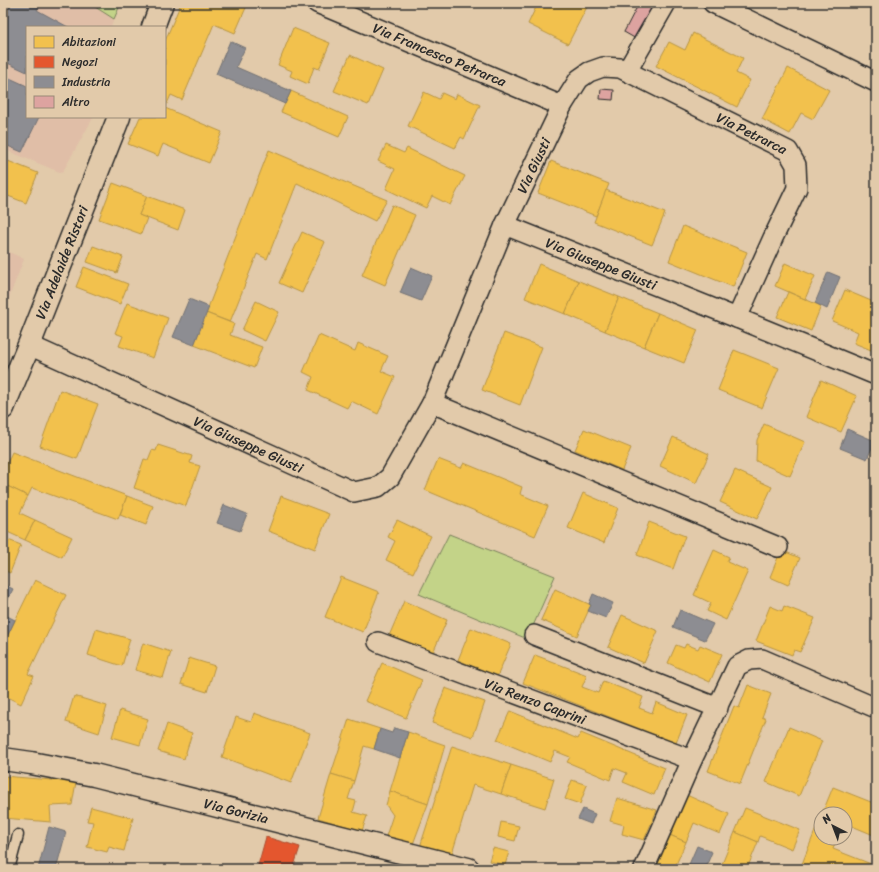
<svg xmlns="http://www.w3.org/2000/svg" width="879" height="872" viewBox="0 0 879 872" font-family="Sriracha,sans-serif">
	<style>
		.built { fill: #e0bea7 }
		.green { fill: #c3d388; stroke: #777f5a }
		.homes { fill: #f2c14e; stroke: #b69444 }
		.shops { fill: #e4572e; stroke: #ac4a2d }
		.industry { fill: #8d8d92; stroke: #707073 }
		.building { fill: #dda3a0; stroke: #2b2b2b }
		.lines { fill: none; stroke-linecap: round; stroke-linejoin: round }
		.service-casing { stroke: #2b2b2b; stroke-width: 13 }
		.minor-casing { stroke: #2b2b2b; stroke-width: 22 }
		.tertiary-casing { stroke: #2b2b2b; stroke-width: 25 }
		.secondary-casing { stroke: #2b2b2b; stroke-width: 25 }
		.service { stroke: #e2caaa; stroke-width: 10 }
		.minor { stroke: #e2caaa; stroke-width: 19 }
		.tertiary { stroke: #e2caaa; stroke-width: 22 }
		.secondary { stroke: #e2caaa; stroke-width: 22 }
		.labels { text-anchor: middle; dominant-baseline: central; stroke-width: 4; stroke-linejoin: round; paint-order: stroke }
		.street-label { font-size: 14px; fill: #2b2b2b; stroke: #e2caaa }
	</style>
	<rect width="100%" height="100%" fill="#e2caaa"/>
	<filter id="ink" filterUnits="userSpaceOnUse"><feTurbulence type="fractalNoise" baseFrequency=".025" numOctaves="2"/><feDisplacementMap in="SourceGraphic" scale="8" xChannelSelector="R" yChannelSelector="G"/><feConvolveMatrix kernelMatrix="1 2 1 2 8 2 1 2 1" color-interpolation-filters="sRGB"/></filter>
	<g filter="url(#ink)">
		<g class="built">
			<polygon points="3,3 89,3 114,19 111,27 27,27 27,117 92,117 93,118 62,173 3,149"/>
			<polygon points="3,249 24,259 3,313"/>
		</g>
		<g class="green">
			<polygon points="89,3 121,3 114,19"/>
			<polygon points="449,534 555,576 533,626 525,638 419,594"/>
		</g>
		<g class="homes">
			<polygon points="181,3 248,3 235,33 214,24 182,100 171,95 165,108 165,41"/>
			<polygon points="545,3 589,3 568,44 528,24 537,5 542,8"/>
			<polygon points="293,28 330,43 319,69 314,67 308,84 290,76 292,71 278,65"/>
			<polygon points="693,33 743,58 736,73 750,80 737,107 656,66 669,42 685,50"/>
			<polygon points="350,55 383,70 368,105 334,91"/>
			<polygon points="788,68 829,90 813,119 801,113 790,134 762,119"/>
			<polygon points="291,91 348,117 339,137 281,112"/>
			<polygon points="424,92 439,99 442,93 455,99 457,94 480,105 464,139 461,137 455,148 408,126"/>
			<polygon points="165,108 222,132 209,163 163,144 158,156 128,144 140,117 165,117"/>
			<polygon points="386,145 404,153 407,148 465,176 450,205 432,196 426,208 386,189 395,169 378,161"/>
			<polygon points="269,150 387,200 375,221 297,183 267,259 257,254 230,322 206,313"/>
			<polygon points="8,161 38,173 26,203 3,194 3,174"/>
			<polygon points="551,161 609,184 596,216 538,193"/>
			<polygon points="113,183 147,196 139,215 147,218 141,234 99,219"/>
			<polygon points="606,190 665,213 652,245 594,222"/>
			<polygon points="147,196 185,210 178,230 139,215"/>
			<polygon points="392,205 415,215 385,285 362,275"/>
			<polygon points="683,226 747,252 733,287 669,261"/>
			<polygon points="302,232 325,242 302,293 279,283"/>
			<polygon points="93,246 123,257 117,273 87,262"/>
			<polygon points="785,263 815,276 805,299 775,286"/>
			<polygon points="539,264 579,281 565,314 525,298"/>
			<polygon points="84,267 128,284 120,304 76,287"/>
			<polygon points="579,281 619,297 605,331 565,314"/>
			<polygon points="845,290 876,303 876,352 854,343 858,332 832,321"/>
			<polygon points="788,292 821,306 811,331 777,317"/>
			<polygon points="619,297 658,313 644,347 605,331"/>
			<polygon points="256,301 279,312 265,341 242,330"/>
			<polygon points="127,303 168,318 153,358 119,346 123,336 115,333"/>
			<polygon points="206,313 234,324 230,335 262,347 254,368 194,345"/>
			<polygon points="658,313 698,330 684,363 644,347"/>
			<polygon points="504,333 542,347 520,405 482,390"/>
			<polygon points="319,335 355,351 358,343 388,356 381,371 395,377 378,414 351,401 347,408 308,390 313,377 303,372"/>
			<polygon points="734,350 779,368 762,408 718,390"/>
			<polygon points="821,380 857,396 841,432 806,417"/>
			<polygon points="60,390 98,404 77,459 40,446"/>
			<polygon points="764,424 805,442 790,476 756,461 757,440"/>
			<polygon points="584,429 631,448 622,470 575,450"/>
			<polygon points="673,437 709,454 696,483 660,466"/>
			<polygon points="158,445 192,456 190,463 200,466 186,506 134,488 144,459 148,460 152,450 156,451"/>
			<polygon points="12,452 127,496 118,519 32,488 28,496 3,484 3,472"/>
			<polygon points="438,459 461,468 464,463 522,487 520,494 548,506 535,536 425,490"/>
			<polygon points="735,470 772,487 757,519 720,502"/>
			<polygon points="3,484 28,496 20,513 35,520 25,540 3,530"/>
			<polygon points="583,493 618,508 604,543 568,528"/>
			<polygon points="127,496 153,506 146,525 120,515"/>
			<polygon points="281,496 329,514 315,549 268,531"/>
			<polygon points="35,520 72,537 62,557 25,540"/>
			<polygon points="397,520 431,536 413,573 386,560 395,541 388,537"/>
			<polygon points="649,522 685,536 673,569 637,555"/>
			<polygon points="3,538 21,545 10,573 3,570"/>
			<polygon points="714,550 729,557 727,562 748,571 726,620 707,611 711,603 694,595"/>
			<polygon points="781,550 800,558 788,585 770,577"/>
			<polygon points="341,577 379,592 363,632 325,617"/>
			<polygon points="35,580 66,595 28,674 34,676 21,704 3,695 3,645"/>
			<polygon points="555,589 591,605 577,636 541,620"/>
			<polygon points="404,601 447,620 432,655 389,636"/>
			<polygon points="770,606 782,611 784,606 815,618 800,652 794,650 792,655 756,641"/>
			<polygon points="622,615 658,631 644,663 608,647"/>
			<polygon points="471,628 511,644 497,677 458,660"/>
			<polygon points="96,629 130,639 122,666 88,655"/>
			<polygon points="143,643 171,652 163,678 135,670"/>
			<polygon points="686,644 698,649 700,645 722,654 710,682 668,663 676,645 684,648"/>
			<polygon points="535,655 587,675 582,687 598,693 603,681 643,697 639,708 652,713 656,702 687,715 676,743 523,683"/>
			<polygon points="189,658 215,666 207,692 181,684"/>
			<polygon points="382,663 422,680 406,718 365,701"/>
			<polygon points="748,685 771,694 762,717 766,719 740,784 708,771 734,706 739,708"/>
			<polygon points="445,688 485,702 473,737 432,723"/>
			<polygon points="74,696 107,706 99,733 66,722"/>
			<polygon points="120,710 148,719 140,745 112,737"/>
			<polygon points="510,711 578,739 581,733 665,768 654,795 623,782 627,773 614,768 610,780 567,762 570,757 555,751 550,762 497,740"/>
			<polygon points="254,713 310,733 291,783 222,757 236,717 251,722"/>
			<polygon points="349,719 380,729 374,749 364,746 354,781 331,774"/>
			<polygon points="167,724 192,733 184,759 158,751"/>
			<polygon points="789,727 822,741 799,796 766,782"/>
			<polygon points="408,732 445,745 428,804 390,791"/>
			<polygon points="452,746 511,765 501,794 473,785 451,857 420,847"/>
			<polygon points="511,765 554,779 545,808 501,794"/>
			<polygon points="331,774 354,781 348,799 356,801 353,812 367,816 362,831 318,818"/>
			<polygon points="3,776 76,782 72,805 50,806 51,822 3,818"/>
			<polygon points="572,780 587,785 580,804 565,799"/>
			<polygon points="833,787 876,804 876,836 845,823 845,814 822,814"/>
			<polygon points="390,791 428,804 413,844 386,836 393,815 386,805"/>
			<polygon points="682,793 729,814 720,834 694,823 686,842 665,833"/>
			<polygon points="617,798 657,810 644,840 622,834 624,825 610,821"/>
			<polygon points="91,807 133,818 124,851 109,847 107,852 87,847 93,822 87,821"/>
			<polygon points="745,808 800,830 792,849 760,836 758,842 735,832"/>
			<polygon points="821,816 821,838 837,838 833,849 876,866 876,869 800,869"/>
			<polygon points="501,822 519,826 515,841 498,837"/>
			<polygon points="735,832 758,842 747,869 720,869"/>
			<polygon points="665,833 686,842 674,869 649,869"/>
			<polygon points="493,848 509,852 505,865 489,861"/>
		</g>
		<polygon class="shops" points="266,837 300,847 293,869 257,869"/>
		<g class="industry">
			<polygon points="3,3 41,3 37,10 68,27 27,27 27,72 3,61"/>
			<polygon points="230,41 245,48 236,67 291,91 285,104 216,74"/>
			<polygon points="3,75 27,86 27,117 39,117 22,152 3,144"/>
			<polygon points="411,267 432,276 421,301 400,293"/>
			<polygon points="828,272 840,277 827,309 815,303"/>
			<polygon points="189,299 209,307 194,345 173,337"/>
			<polygon points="847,429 875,441 867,459 840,448"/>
			<polygon points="224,505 247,514 240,531 217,523"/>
			<polygon points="3,584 13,589 3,609"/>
			<polygon points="593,594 613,603 606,618 588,611 591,605 589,604"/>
			<polygon points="680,610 713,624 705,640 673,627"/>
			<polygon points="3,614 15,620 5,641 3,640"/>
			<polygon points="394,728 408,732 400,758 374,749 380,729 392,733"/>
			<polygon points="583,809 595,814 591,824 578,819"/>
			<polygon points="49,827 66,832 56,869 38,869"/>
			<polygon points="697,846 712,852 705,869 687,869"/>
		</g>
		<g class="building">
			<polygon points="639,3 658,3 638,40 624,32"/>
			<polygon points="601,89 614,90 613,100 600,99"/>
		</g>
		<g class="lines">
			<g class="service-casing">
				<polyline id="service" points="9,869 18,835"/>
			</g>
			<g class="minor-casing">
				<g id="minor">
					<path id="s1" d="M317 3 562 106"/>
					<polyline points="713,3 876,82"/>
					<polyline points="627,71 666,3"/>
					<path id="s2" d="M505 225 562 106 579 79 589 72 603 67 620 68 788 151 796 165 797 188 773 238 737 318"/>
					<path id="s3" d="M29 345 354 492 378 487 390 477 432 403 505 225 737 318 876 375"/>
					<polyline points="432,403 778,547"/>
					<polyline points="534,635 718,708"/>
					<path id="s4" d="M378 642 692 760"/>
					<polyline points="644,869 692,760 737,666 749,660 762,659 876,708"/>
				</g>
			</g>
			<g class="tertiary-casing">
				<g id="tertiary">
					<path id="s5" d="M3 759 31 763 94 775 468 869"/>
				</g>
			</g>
			<g class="secondary-casing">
				<g id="secondary">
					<polyline points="153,27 162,3"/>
					<path id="s6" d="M3 408 29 345 119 117"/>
				</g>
			</g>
			<use href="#service" class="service"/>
			<use href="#minor" class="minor"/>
			<use href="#tertiary" class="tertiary"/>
			<use href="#secondary" class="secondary"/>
		</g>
	</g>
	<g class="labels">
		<g class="street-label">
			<text stroke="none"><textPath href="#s1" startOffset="133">Via Francesco Petrarca</textPath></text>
			<text stroke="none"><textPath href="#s2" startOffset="355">Via Petrarca</textPath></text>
			<text stroke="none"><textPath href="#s2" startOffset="66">Via Giusti</textPath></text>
			<text stroke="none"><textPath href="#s6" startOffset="157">Via Adelaide Ristori</textPath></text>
			<text stroke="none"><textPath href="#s3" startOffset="778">Via Giuseppe Giusti</textPath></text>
			<text stroke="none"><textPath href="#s3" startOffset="241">Via Giuseppe Giusti</textPath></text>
			<text stroke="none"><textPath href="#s4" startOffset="168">Via Renzo Caprini</textPath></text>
			<text stroke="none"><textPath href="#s5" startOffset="239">Via Gorizia</textPath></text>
		</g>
	</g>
	<rect width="879" height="872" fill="none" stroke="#e2caaa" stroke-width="16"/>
	<rect x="8" y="8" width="863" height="856" fill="none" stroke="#2b2b2b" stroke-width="1.5" filter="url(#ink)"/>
	<rect x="26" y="26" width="140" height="92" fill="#e2caaa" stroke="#998a77"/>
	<rect x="34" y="36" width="20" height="12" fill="#f2c14e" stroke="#998a77"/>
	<text x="62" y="46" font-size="12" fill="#2b2b2b">Abitazioni</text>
	<rect x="34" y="56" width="20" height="12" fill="#e4572e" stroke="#998a77"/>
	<text x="62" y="66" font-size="12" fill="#2b2b2b">Negozi</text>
	<rect x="34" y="76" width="20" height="12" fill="#8d8d92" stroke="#998a77"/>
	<text x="62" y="86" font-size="12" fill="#2b2b2b">Industria</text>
	<rect x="34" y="96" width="20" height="12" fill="#dda3a0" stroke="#998a77"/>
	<text x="62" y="106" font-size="12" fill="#2b2b2b">Altro</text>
	<g transform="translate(833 826) rotate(318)"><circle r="19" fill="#e2caaa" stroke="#998a77"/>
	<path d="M0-3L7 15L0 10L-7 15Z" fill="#2b2b2b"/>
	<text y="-6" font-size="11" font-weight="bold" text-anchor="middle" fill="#2b2b2b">N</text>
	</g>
</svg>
